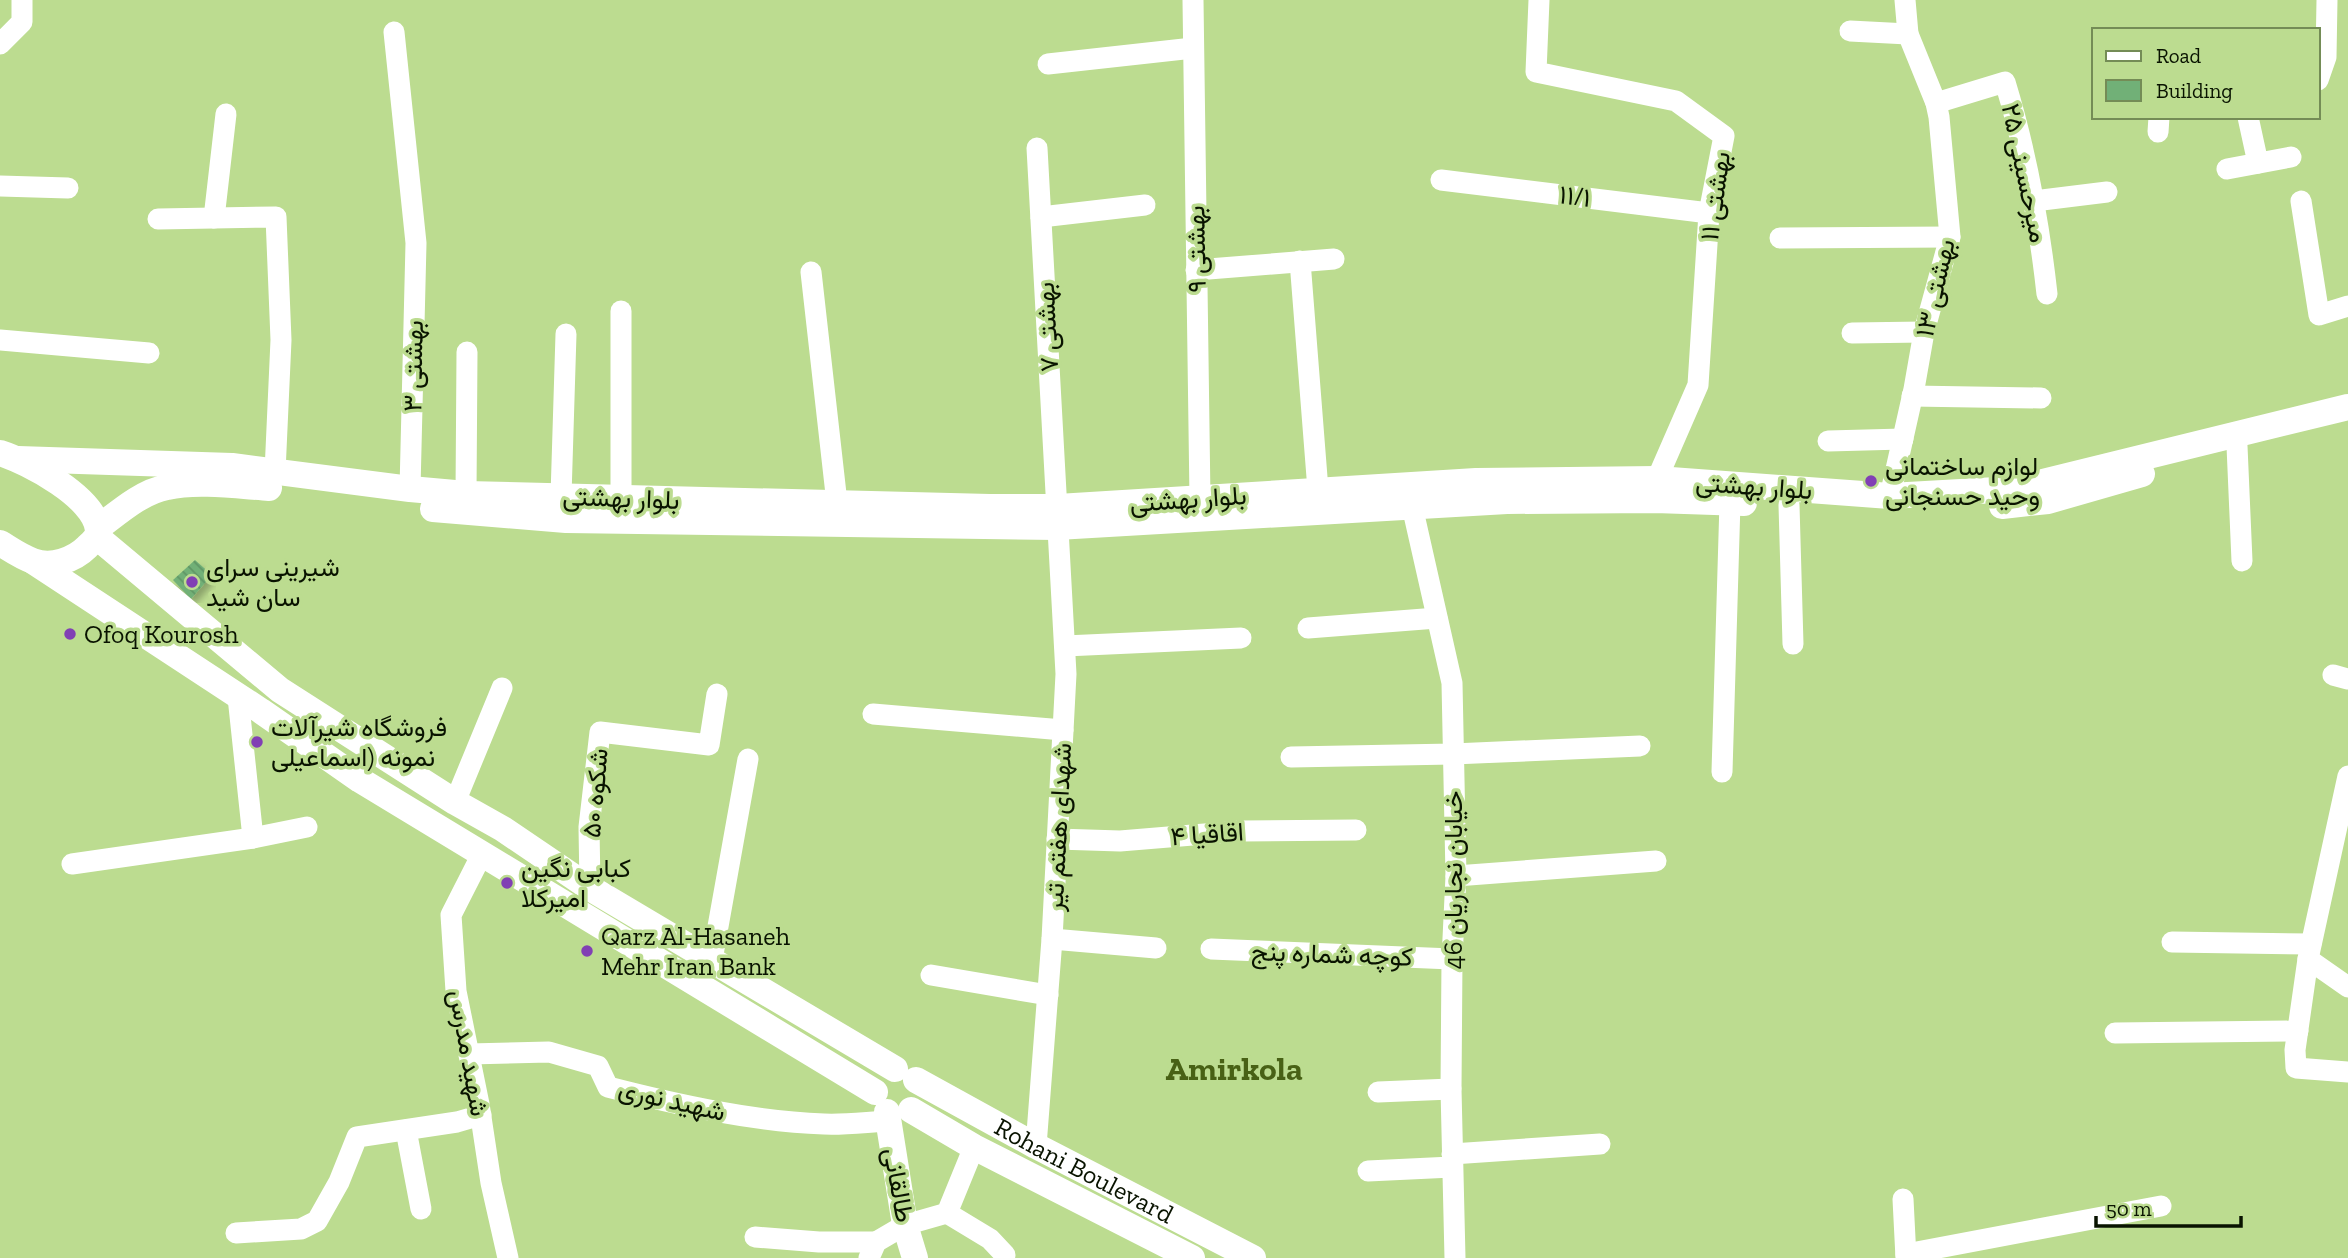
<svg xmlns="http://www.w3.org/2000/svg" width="2348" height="1258" viewBox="0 0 2348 1258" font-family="'Zilla Slab',Vazirmatn,serif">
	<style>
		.building { fill: url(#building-back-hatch); filter: url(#shadow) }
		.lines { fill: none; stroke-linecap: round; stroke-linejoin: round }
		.minor { stroke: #fff; stroke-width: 21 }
		.major { stroke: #fff; stroke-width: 26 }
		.poi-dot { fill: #8140b4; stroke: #bcdc90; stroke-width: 2.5 }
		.labels { text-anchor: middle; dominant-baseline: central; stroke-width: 7; stroke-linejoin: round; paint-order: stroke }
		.street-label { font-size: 26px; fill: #091300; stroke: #bcdc90 }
		.poi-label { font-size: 26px; fill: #091300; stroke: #bcdc90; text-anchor: start }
		.district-label { font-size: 33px; font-weight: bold; fill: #486115; stroke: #bcdc90 }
	</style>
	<defs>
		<pattern id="building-back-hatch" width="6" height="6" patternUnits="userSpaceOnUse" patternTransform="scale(1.75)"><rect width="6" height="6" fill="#71b077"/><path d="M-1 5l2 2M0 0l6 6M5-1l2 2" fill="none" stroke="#609665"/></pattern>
		<filter id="shadow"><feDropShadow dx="3.5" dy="6" stdDeviation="3.5" flood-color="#0004"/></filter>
	</defs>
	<rect width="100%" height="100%" fill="#bcdc90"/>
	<polygon class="building" points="195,560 212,575 191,599 173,580"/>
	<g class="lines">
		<g class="minor">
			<polyline points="1193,0 1200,499"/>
			<polyline points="1539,0 1536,72 1676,101 1724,136 1709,213 1698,385 1657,479"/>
			<polyline points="1850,31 1908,34"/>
			<polyline points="394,32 416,243 410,489"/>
			<polyline points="0,44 22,22 22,0"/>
			<polyline points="1048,64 1193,48"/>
			<polyline points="2318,80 2326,57 2327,0"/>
			<path d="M1936 103 2005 82C2026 151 2039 222 2047 294"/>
			<polyline points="2248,117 2258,163"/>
			<polyline points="2158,132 2159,117"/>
			<polyline points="2227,169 2291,157"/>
			<polyline points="1441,180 1709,213"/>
			<polyline points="0,186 68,188"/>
			<polyline points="2034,201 2107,192"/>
			<polyline points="2301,201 2319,315 2348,306"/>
			<polyline points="1041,217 1145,205"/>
			<polyline points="214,218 226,114"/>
			<polyline points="158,219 276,217 281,340 275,472"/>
			<polyline points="1780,238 1950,237"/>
			<polyline points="1300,261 1318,490"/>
			<polyline points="1196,270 1334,259"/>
			<polyline points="811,272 837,503"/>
			<polyline points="1852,333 1924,332"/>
			<polyline points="0,340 149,353"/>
			<polyline points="1912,396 2041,398"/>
			<polyline points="1828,441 1903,439"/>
			<polyline points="2237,446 2242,561"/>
			<polyline points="466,494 467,352"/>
			<polyline points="561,496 566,334"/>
			<polyline points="1890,496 1914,389 1924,332 1950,237 1939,117 1936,103 1908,34 1905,0"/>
			<polyline points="621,498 621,311"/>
			<polyline points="1789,505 1793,644"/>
			<polyline points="1412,506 1452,683 1456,876 1452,959 1451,1089 1455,1258"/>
			<polyline points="1308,628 1437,618"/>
			<polyline points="1065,646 1241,638"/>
			<polyline points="2333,675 2348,679"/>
			<polyline points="238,697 253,838"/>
			<polyline points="873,714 1063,730"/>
			<polyline points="1291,757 1453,754 1640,746"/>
			<polyline points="1722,772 1730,502"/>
			<polyline points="2348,776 2308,959 2295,1050 2296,1068 2348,1072"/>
			<polyline points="455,802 502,688"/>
			<polyline points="1057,839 1120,841 1241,831 1356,830"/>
			<polyline points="482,854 451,915 456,991 479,1104 491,1183 508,1258"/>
			<polyline points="72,864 253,838 307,827"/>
			<polyline points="1456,876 1656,861"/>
			<polyline points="590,888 589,827 600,732 709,745 717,694"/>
			<polyline points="1052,939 1156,948"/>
			<polyline points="2172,942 2311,944"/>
			<polyline points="1211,949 1452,959"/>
			<polyline points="2308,959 2348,987"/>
			<polyline points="712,960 748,759"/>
			<polyline points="931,975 1048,995"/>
			<polyline points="2115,1033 2298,1031"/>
			<path d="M469 1054 549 1052 598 1066 608 1087C678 1105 751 1121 824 1124 845 1125 867 1122 888 1121"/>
			<polyline points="1378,1092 1451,1089"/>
			<polyline points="406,1130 421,1209"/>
			<polyline points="1036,1146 1052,939 1066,674 1037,148"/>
			<polyline points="1452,1154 1600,1144"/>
			<polyline points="1368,1171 1452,1167"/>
			<polyline points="1903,1199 1906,1258"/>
			<polyline points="947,1213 990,1239 1005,1255"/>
			<polyline points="236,1233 301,1229 317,1221 339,1182 357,1137 457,1122 481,1115"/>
			<polyline points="755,1237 819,1242 876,1242"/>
			<polyline points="1906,1254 2161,1206"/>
			<polyline points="869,1258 876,1242 905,1225 947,1213 974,1147"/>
		</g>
		<g class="major">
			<path d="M0 453C28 462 95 497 98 530 98 538 92 542 87 547 74 560 51 568 33 561 21 557 10 549 0 543"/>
			<polyline points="18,459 232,466 410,489 466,494 990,507 1058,507 1476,481 1657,479 1890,496 2014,489 2348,407"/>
			<polyline points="2002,506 2048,501 2142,474"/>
			<polyline points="433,509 566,520 1057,527 1507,501 1655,500 1744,503"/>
			<path d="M98 528C118 513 141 492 167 487 197 480 239 486 269 488"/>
			<polyline points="97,537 280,690 455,802 503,829 590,888 895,1069"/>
			<polyline points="34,562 261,711 360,780 875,1092"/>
			<path id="s1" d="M916 1080 1036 1146 1253 1258"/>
			<polyline points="911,1110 974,1147 1192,1258"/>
			<polyline points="887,1112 905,1225 915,1258"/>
		</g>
	</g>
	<g class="poi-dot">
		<circle cx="1871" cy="481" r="7"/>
		<circle cx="192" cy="582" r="7"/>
		<circle cx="70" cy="634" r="7"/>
		<circle cx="257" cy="742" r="7"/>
		<circle cx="507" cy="883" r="7"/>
		<circle cx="587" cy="951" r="7"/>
	</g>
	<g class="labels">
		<g class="street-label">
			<text transform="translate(2025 173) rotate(78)">میرحسینی ۲۵</text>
			<text transform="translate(1575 196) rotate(7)">۱۱/۱</text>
			<text transform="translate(1715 196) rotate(-82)">بهشتی ۱۱</text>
			<text transform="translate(1196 249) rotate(-91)">بهشتی ۹</text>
			<text transform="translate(1935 288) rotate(-77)">بهشتی ۱۳</text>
			<text transform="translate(1047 327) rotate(-93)">بهشتی ۷</text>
			<text transform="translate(413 366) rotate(-89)">بهشتی ۳</text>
			<text transform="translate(1754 486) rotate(4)">بلوار بهشتی</text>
			<text transform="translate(621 498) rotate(2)">بلوار بهشتی</text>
			<text transform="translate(1188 499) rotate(-4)">بلوار بهشتی</text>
			<text transform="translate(595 793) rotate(-85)">شکوه ۵۰</text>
			<text transform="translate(1058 827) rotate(-87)">شهدای هفتم تیر</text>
			<text transform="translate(1207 834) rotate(-4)">اقاقیا ۴</text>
			<text transform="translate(1453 880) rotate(-90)">خیابان نجاریان 46</text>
			<text transform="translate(1332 954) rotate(2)">کوچه شماره پنج</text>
			<text transform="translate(469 1053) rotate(80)">شهید مدرس</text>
			<text transform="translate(672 1100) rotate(13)">شهید نوری</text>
			<text stroke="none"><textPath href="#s1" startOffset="191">Rohani Boulevard</textPath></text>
			<text transform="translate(899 1185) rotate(80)">طالقانی</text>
		</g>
		<g class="poi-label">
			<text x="1885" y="466">لوازم ساختمانی<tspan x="1885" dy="30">وحید حسنجانی</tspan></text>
			<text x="206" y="567">شیرینی سرای<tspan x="206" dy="30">سان شید</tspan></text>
			<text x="84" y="634">Ofoq Kourosh</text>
			<text x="271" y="727">فروشگاه شیرآلات<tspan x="271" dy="30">نمونه (اسماعیلی</tspan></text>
			<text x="521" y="868">کبابی نگین<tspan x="521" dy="30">امیرکلا</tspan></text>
			<text x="601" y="936">Qarz Al-Hasaneh<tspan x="601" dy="30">Mehr Iran Bank</tspan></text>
		</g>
		<g class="district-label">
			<text x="1234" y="1068">Amirkola</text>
		</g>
	</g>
	<rect x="2092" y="28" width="228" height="91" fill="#bcdc90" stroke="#748c56" stroke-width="2"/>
	<rect x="2106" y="51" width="35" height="10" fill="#ffffff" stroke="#748c56" stroke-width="2"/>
	<text x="2156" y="63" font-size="21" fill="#091300">Road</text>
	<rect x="2106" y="80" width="35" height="21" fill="#71b077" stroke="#748c56" stroke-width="2"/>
	<text x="2156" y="98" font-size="21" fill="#091300">Building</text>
	<path d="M2096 1216v10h145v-10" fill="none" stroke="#091300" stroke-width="3.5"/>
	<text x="2106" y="1216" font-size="21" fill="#091300" stroke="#bcdc90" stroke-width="5" paint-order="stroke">50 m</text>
</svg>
